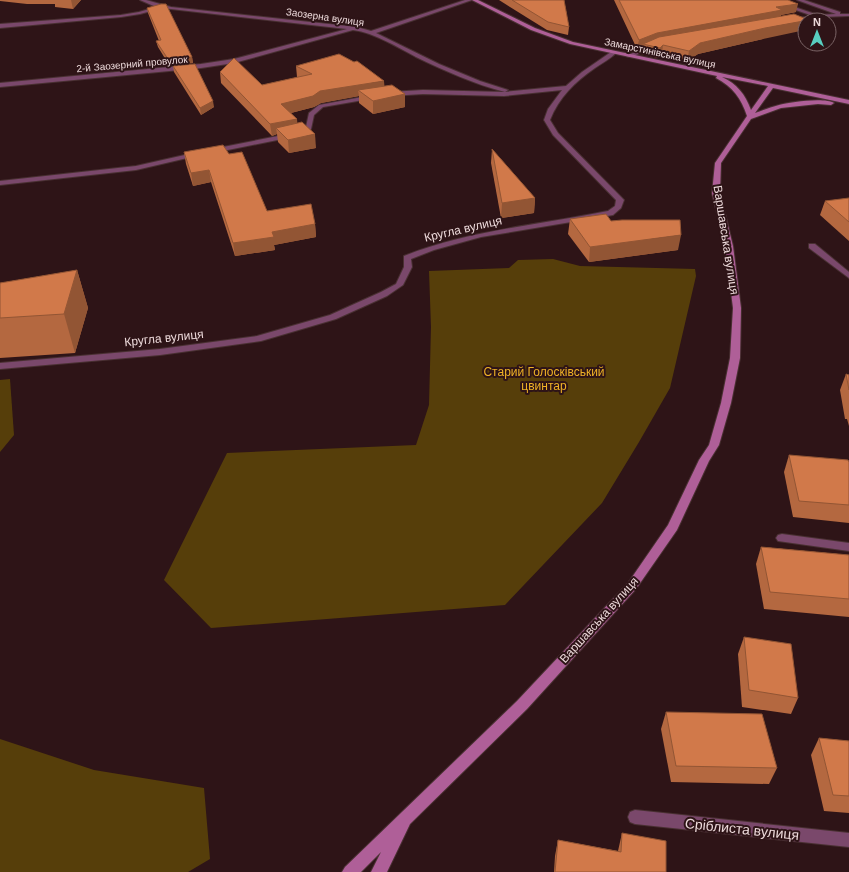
<svg xmlns="http://www.w3.org/2000/svg" width="849" height="872" viewBox="0 0 849 872" font-family="Helvetica,sans-serif">
	<style>
		.green { fill: #563e0a }
		.lines { fill: none; stroke-linecap: round; stroke-linejoin: round }
		.minor-casing { stroke: #493032; stroke-width: 2 }
		.secondary-casing { stroke: #493032; stroke-width: 2 }
		.minor { fill: #7a486b; fill-rule: evenodd }
		.secondary { fill: #af5f98; fill-rule: evenodd }
		.wall { fill: #b46840 }
		.shaded-wall { fill: #925534 }
		.building { fill: #d1794a; stroke: #925534 }
		.labels { text-anchor: middle; dominant-baseline: central; stroke-width: 4; stroke-linejoin: round; paint-order: stroke }
		.far-street-label { font-size: 10px; fill: #ecd9da; stroke: #2e1417 }
		.street-label { font-size: 12px; fill: #ecd9da; stroke: #2e1417 }
		.park-label { font-size: 12px; fill: #efb226; stroke: #2e1417 }
		.near-street-label { font-size: 14px; fill: #ecd9da; stroke: #2e1417 }
	</style>
	<rect width="100%" height="100%" fill="#2e1417"/>
	<g class="green">
		<polygon points="553,259 580,266 695,269 696,276 670,388 639,442 602,503 505,605 211,628 164,580 227,453 416,445 429,405 431,327 429,271 509,268 518,260"/>
		<polygon points="10,379 14,435 0,452 0,380"/>
		<polygon points="0,739 94,770 204,788 210,859 188,872 0,872"/>
	</g>
	<g class="lines">
		<g class="minor-casing">
			<g id="minor">
				<path d="M140 0H146L171 7 357 27 371 31 465 0H472L376 33 439 64 480 81 508 90 505 92C474 84 445 71 416 57 397 47 375 33 353 30L234 63 201 68 0 87V83L201 64 234 59 347 29 162 8 140 14 121 17 0 28V24L121 15 139 12 156 7Z"/>
				<polygon points="767,0 774,0 818,15 836,14 797,0 804,0 840,12 840,14 849,14 849,16 820,17 791,22 789,21 789,19 813,16"/>
				<polygon points="653,44 656,46 655,47 631,57 626,56"/>
				<path d="M611 52 616 53C610 59 602 63 595 68 575 82 559 97 550 120L558 133 624 200 621 208 613 215 481 237 434 250 411 259 412 267 403 285 387 296 336 319 261 341 160 355 0 369V363L160 349 257 336 330 315 381 292 396 284 404 267V256C470 230 539 225 608 211L615 206 616 200 553 135 544 120 548 109 562 90 504 96 423 94 390 96 387 94 390 92 423 90 504 92 566 86 582 72Z"/>
				<polygon points="373,95 376,97 375,98 323,107 314,115 311,129 302,135 213,153 210,151 213,149 298,132 306,127 309,113 319,105"/>
				<polygon points="198,152 201,154 200,155 136,170 0,185 0,181 136,166"/>
				<polygon points="809,244 815,244 849,272 849,278 809,248"/>
				<polygon points="782,534 849,543 849,551 778,541 776,538 778,535"/>
				<polygon points="635,810 849,833 849,847 635,824 630,822 628,817 630,812"/>
			</g>
		</g>
		<g class="secondary-casing">
			<path id="secondary" d="M472 0H478L535 28 573 42 849 100V104L773 88 755 113C763 110 771 107 779 105 789 102 825 97 834 103L831 105 818 104 781 108 751 119 721 163 720 193 733 246 741 308 740 358 731 403 719 445 709 461 677 530 636 589 527 709 410 824 387 872H371L381 852 361 872H342L345 867 517 701 628 583 668 525 699 460 709 445 721 403 730 358 733 308 725 246 712 193 715 163 747 116C741 98 733 87 716 78L717 76 570 44 531 30ZM722 77 768 86 751 110C745 94 737 84 722 77Z"/>
		</g>
		<use href="#minor" class="minor"/>
		<use href="#secondary" class="secondary"/>
	</g>
	<g class="wall">
		<polygon points="0,0 81,0 73,9 55,7 55,4 27,4 0,1"/>
		<polygon points="499,0 564,0 569,27 568,35 547,30"/>
		<polygon points="614,0 788,0 796,12 781,15 781,16 763,39 698,54 687,61 662,55 658,58 641,54 642,47 637,49"/>
		<polygon points="147,8 192,57 193,63 169,65 158,47 156,41 159,41 148,13"/>
		<polygon points="173,66 214,107 201,115 174,72"/>
		<polygon points="296,66 384,86 405,107 373,114 359,103 359,96 321,103 314,107 291,113 297,123 316,148 289,153 278,142 277,134 272,136 221,83 220,72 262,85 298,77 297,77"/>
		<polygon points="492,149 535,198 534,213 501,218 491,163"/>
		<polygon points="184,152 267,211 315,224 316,237 274,245 275,250 235,256 211,182 193,186 186,164"/>
		<polygon points="849,198 849,241 820,215 825,201"/>
		<polygon points="570,219 611,221 678,250 589,262 568,234"/>
		<polygon points="77,270 88,308 75,353 0,358 0,283"/>
		<polygon points="846,374 849,375 849,426 847,419 845,419 840,390"/>
		<polygon points="789,455 849,462 849,523 793,517 784,472"/>
		<polygon points="761,547 849,555 849,617 764,609 756,564"/>
		<polygon points="744,637 798,698 791,714 742,707 738,654"/>
		<polygon points="666,712 777,768 769,784 671,782 661,729"/>
		<polygon points="819,738 849,741 849,813 824,811 811,755"/>
		<polygon points="622,833 666,872 554,872 555,856 558,840 618,851"/>
	</g>
	<g class="shaded-wall">
		<polygon points="71,0 81,0 73,9"/>
		<polygon points="798,4 796,12 781,15 780,19 643,44 642,47 637,49 639,40 657,33 776,7"/>
		<polygon points="805,20 805,30 763,39 698,54 687,61 689,51 700,43 765,28"/>
		<polygon points="663,45 662,55 658,58 660,48"/>
		<polygon points="192,57 193,63 169,65 168,59"/>
		<polygon points="384,81 385,92 358,90 359,96 321,103 314,107 283,115 281,104 320,91"/>
		<polygon points="405,94 405,107 373,114 373,101"/>
		<polygon points="213,101 214,107 201,115 200,108"/>
		<polygon points="297,119 298,130 276,128 277,134 272,136 270,124"/>
		<polygon points="315,134 316,148 289,153 288,140"/>
		<polygon points="209,170 211,182 193,186 191,173"/>
		<polygon points="535,198 534,213 501,218 502,203"/>
		<polygon points="315,224 316,237 274,245 275,250 235,256 233,243 272,232"/>
		<polygon points="681,235 678,250 589,262 590,247"/>
		<polygon points="77,270 88,308 75,353 64,314"/>
	</g>
	<g class="building">
		<polygon points="512,0 564,0 569,27 548,22"/>
		<polygon points="619,0 788,0 798,4 776,7 782,10 657,33 639,40"/>
		<polygon points="161,4 166,4 192,57 168,59 156,41 161,40 147,8"/>
		<polygon points="794,14 809,20 765,28 700,43 689,51 663,45 660,48 643,44 659,37"/>
		<polygon points="339,54 354,62 357,61 384,81 320,91 313,96 281,104 297,119 270,124 220,72 234,58 262,85 312,74 296,66"/>
		<polygon points="195,64 213,101 200,108 173,66"/>
		<polygon points="392,85 405,94 373,101 358,90"/>
		<polygon points="302,122 315,134 288,140 276,128"/>
		<polygon points="223,145 229,154 242,152 267,211 311,204 315,224 272,232 274,237 233,243 209,170 191,173 184,152"/>
		<polygon points="492,149 535,198 502,203"/>
		<polygon points="849,198 849,222 825,201"/>
		<polygon points="606,214 611,221 622,220 680,220 681,235 590,247 570,219"/>
		<polygon points="77,270 64,314 0,318 0,283"/>
		<polygon points="846,374 849,375 849,390"/>
		<polygon points="789,455 848,460 849,462 849,505 799,501"/>
		<polygon points="761,547 849,555 849,599 770,592"/>
		<polygon points="744,637 791,644 798,698 749,690"/>
		<polygon points="666,712 762,714 777,768 676,766"/>
		<polygon points="819,738 849,741 849,796 833,795"/>
		<polygon points="622,833 666,841 666,872 555,872 558,840 621,852"/>
	</g>
	<g class="labels">
		<g class="far-street-label">
			<text transform="translate(325 17) rotate(8)">Заозерна вулиця</text>
			<text transform="translate(660 53) rotate(12)">Замарстинівська вулиця</text>
			<text transform="translate(132 64) rotate(-5)">2-й Заозерний провулок</text>
		</g>
		<g class="street-label">
			<text transform="translate(463 229) rotate(-13)">Кругла вулиця</text>
			<text transform="translate(726 240) rotate(81)">Варшавська вулиця</text>
			<text transform="translate(164 338) rotate(-6)">Кругла вулиця</text>
			<text transform="translate(599 620) rotate(-48)">Варшавська вулиця</text>
		</g>
		<g class="park-label">
			<text x="544" y="372">Старий Голосківський<tspan x="544" dy="14">цвинтар</tspan></text>
		</g>
		<g class="near-street-label">
			<text transform="translate(742 829) rotate(6)">Сріблиста вулиця</text>
		</g>
	</g>
	<g transform="translate(817 32)"><circle r="19" fill="#2e1417" stroke="#7a6365"/>
	<path d="M0-3L7 15L0 10L-7 15Z" fill="#58cec0"/>
	<text y="-6" font-size="11" font-weight="bold" text-anchor="middle" fill="#ecd9da">N</text>
	</g>
</svg>
